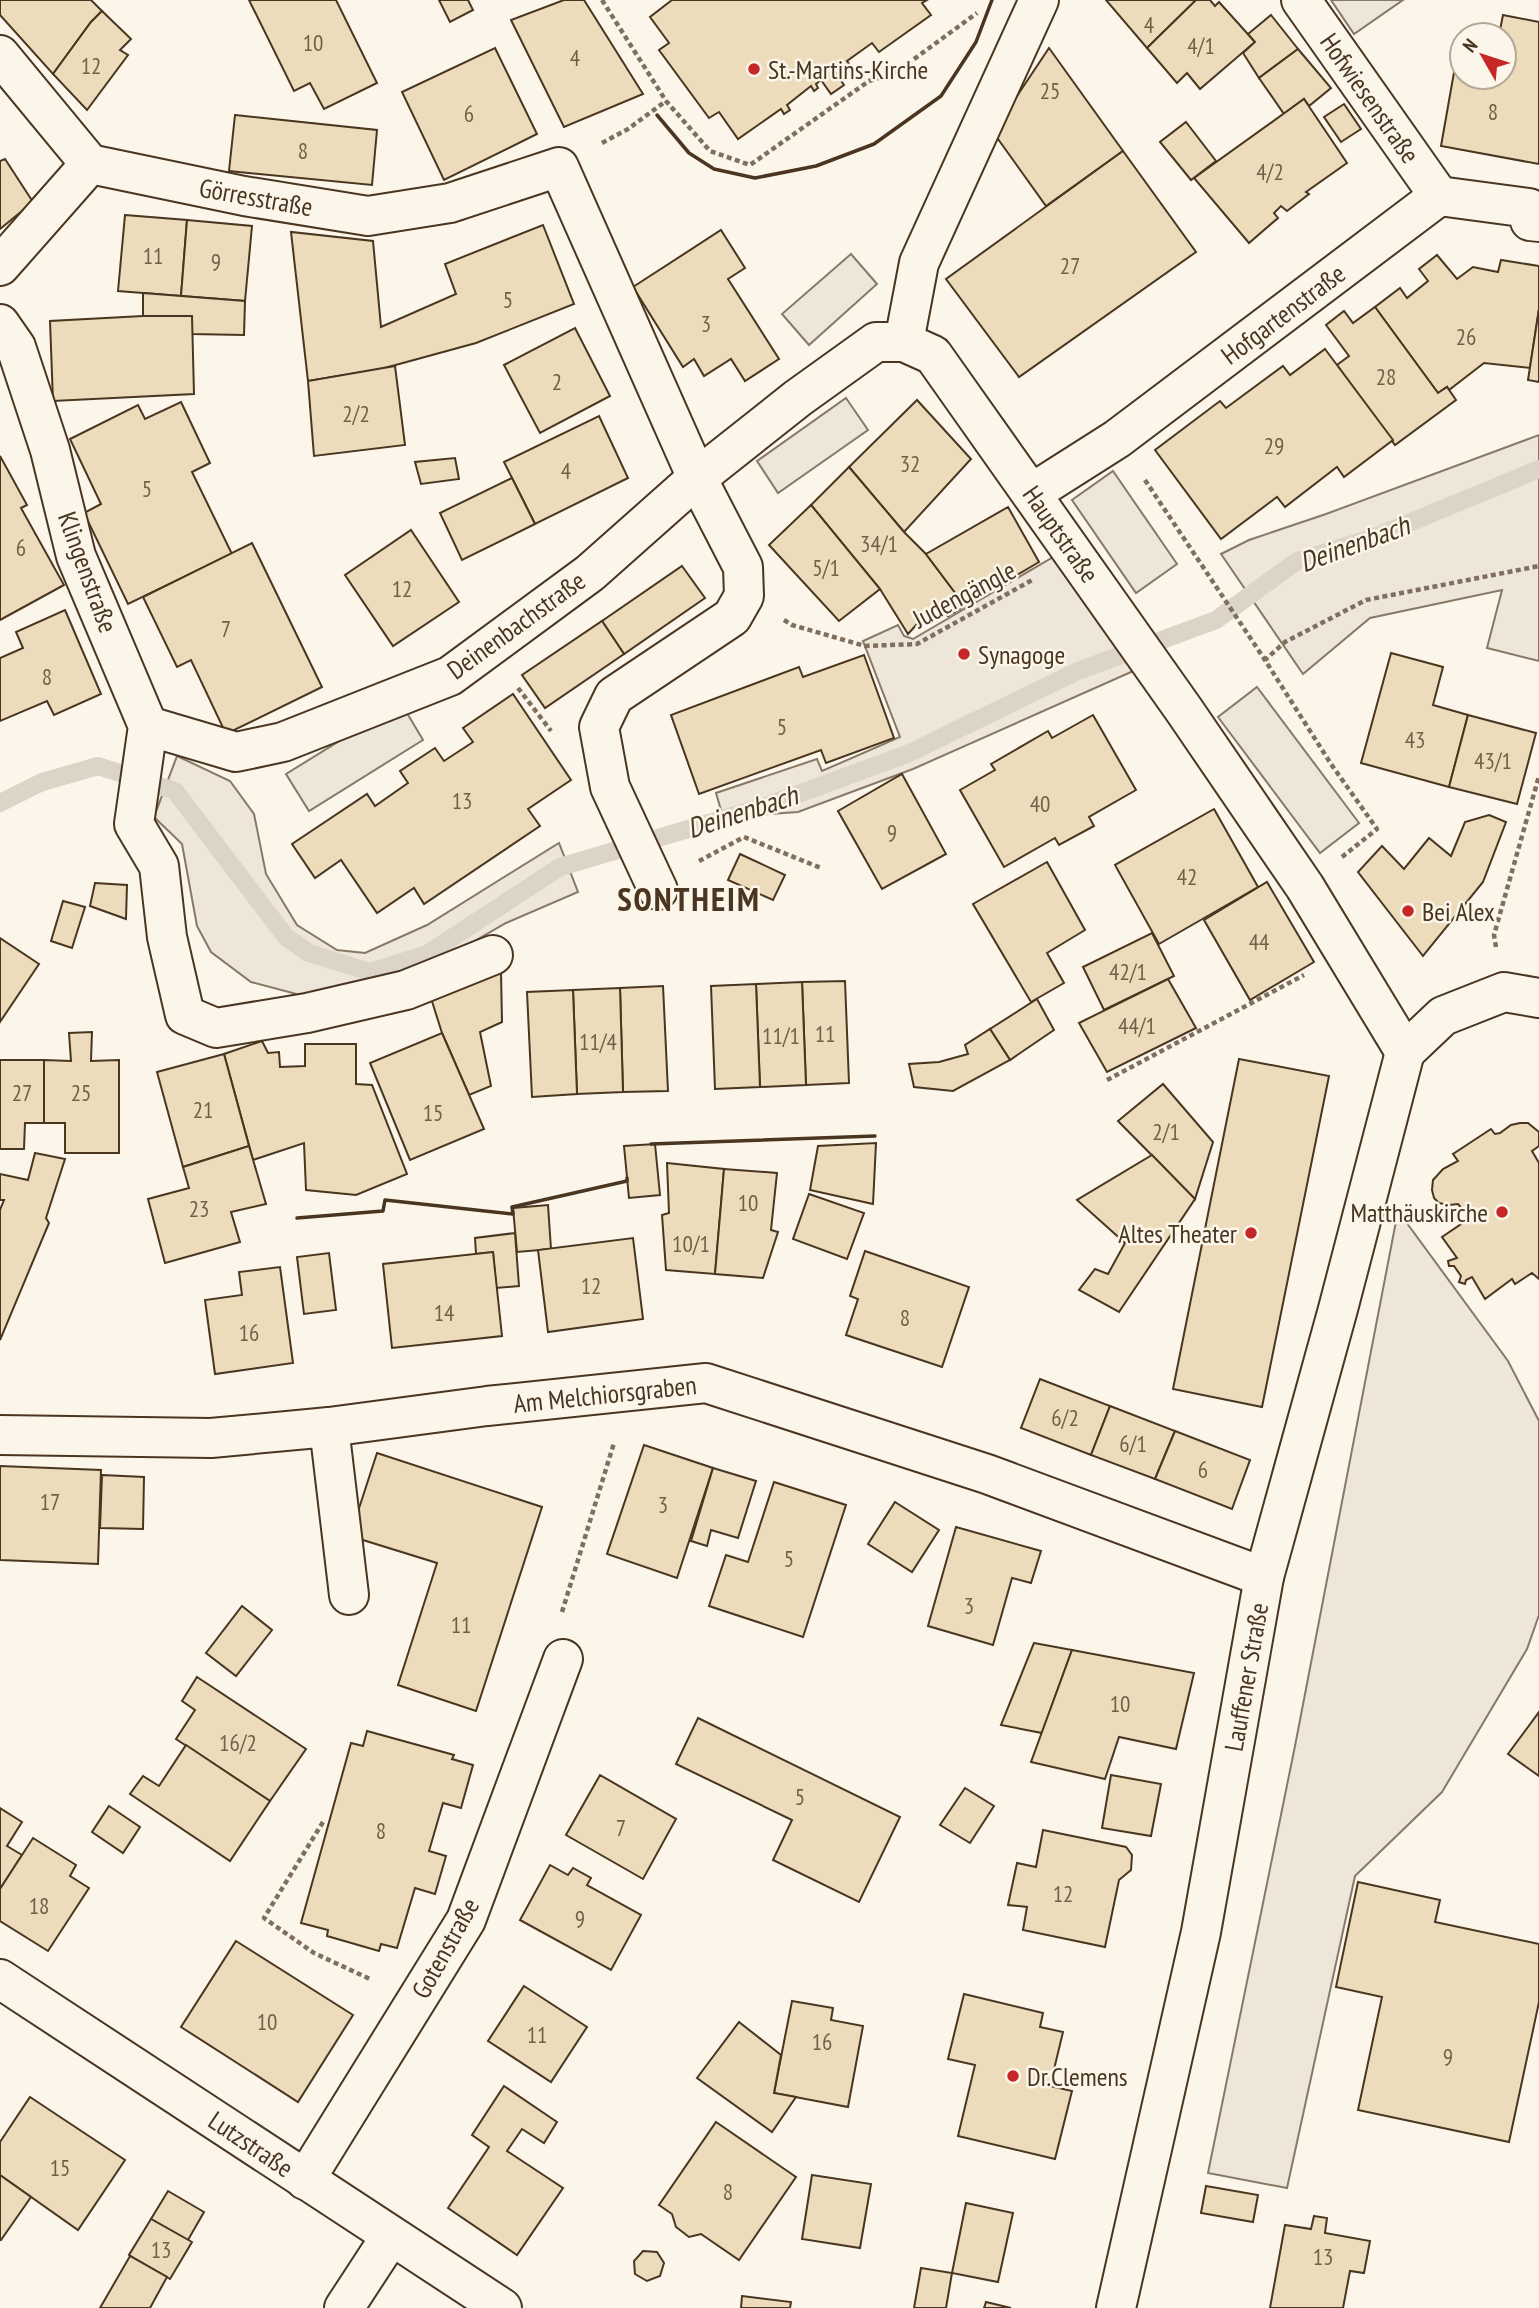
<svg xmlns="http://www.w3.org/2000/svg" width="1539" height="2308" viewBox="0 0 1539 2308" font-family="'PT Sans Narrow',sans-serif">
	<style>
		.green { fill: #ede6d9; stroke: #887966; stroke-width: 2 }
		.parking { fill: #ede7d9; stroke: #887966; stroke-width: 2 }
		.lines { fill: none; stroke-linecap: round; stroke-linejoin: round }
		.stream { stroke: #dcd4c6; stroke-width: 18 }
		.building { fill: #ecdcbc; stroke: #4a3520; stroke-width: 2 }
		.minor-casing { stroke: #4a3520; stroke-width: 42 }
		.path { stroke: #7f6f5c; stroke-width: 4.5; stroke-dasharray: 5 3.5; stroke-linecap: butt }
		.minor { stroke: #fbf6e9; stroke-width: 38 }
		.wall { stroke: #4a3520; stroke-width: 3.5 }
		.poi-dot { fill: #c62828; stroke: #fbf6e9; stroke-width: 2.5 }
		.labels { text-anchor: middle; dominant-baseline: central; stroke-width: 5; stroke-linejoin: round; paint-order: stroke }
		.number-label { font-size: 23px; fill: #725f47 }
		.poi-label { font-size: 26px; fill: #4a3520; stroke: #fbf6e9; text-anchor: start }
		.street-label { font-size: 26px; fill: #4a3520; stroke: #fbf6e9 }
		.water-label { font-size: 28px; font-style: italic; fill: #4a3520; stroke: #fbf6e9 }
		.district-label { font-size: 33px; font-weight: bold; letter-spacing: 2px; fill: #4a3520; stroke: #fbf6e9 }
	</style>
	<rect width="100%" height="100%" fill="#fbf6e9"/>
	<g class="green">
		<polygon points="1539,435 1539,661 1487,648 1502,590 1370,618 1303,674 1221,554 1249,540 1326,514"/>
		<polygon points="1060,553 1140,668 913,769 798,812 723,817 716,793 817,759 822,771 900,737 863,641 898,625 904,636 913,639"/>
		<polygon points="177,756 230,781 254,814 266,874 297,925 337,950 365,953 427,925 559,843 578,892 506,923 409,979 300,995 251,982 211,952 197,926 182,844 154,817"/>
		<polygon points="1398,1211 1508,1361 1539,1421 1539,1615 1527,1649 1442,1792 1355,1876 1287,2188 1208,2173 1295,1746"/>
	</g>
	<g class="parking">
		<polygon points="1331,0 1403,0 1354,34"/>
		<polygon points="851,254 877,284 809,345 782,314"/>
		<polygon points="846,398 868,430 778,493 757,461"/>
		<polygon points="1113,471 1177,564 1136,593 1072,500"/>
		<polygon points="1257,687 1359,823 1320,853 1218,717"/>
		<polygon points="401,703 423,740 309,811 286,774"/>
	</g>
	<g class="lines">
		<polyline class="stream" points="0,803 42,782 98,766 175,791 286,937 309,953 370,972 427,954 560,867 763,807 907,754 1078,671 1216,620 1297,561 1375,537 1539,469"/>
	</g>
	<g class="building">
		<polygon points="0,0 91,0 102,11 91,22 53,74 0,15"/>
		<polygon points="249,0 336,0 377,83 324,109 310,83 294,91"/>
		<polygon points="439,0 468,0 473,10 450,22"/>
		<polygon points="564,0 584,0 643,94 564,127 511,20"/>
		<polygon points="672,0 927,0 922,3 931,15 879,52 872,43 847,61 850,65 846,68 842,64 834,70 844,85 831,94 821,80 816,84 818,88 814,91 811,86 787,105 790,110 784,114 781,109 738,139 719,112 709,118 659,50 669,43 650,17"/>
		<polygon points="1106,0 1196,0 1147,48"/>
		<polygon points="1196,0 1210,0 1215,6 1219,2 1255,42 1200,89 1187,73 1177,83 1147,48"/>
		<polygon points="102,11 131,39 120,50 128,55 87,110 53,74 91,22"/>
		<polygon points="1271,15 1298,49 1259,78 1243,53 1255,42 1248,34"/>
		<polygon points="1503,15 1539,22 1539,164 1441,146 1456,61 1462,62 1462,77 1504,77 1504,35 1499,35"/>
		<polygon points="495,48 537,134 444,180 402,92"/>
		<polygon points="1049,48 1123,151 1046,206 993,132"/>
		<polygon points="1298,49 1331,88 1309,106 1304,99 1284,114 1259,78"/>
		<polygon points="1304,99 1347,163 1306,192 1309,194 1287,211 1281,206 1274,213 1278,218 1249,243 1194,178"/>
		<polygon points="1344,104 1361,129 1341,142 1324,117"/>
		<polygon points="235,115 377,130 372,185 229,171"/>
		<polygon points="1186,122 1216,161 1191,180 1160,142"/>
		<polygon points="1123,151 1196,252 1019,377 946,279"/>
		<polygon points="5,159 33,202 0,229 0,161"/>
		<polygon points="125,215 187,220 181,296 118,291"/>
		<polygon points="187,220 252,226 245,301 181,296"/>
		<polygon points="543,225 574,304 476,343 381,369 308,381 291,232 373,241 381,327 456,294 445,264"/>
		<polygon points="721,230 745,268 728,279 779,359 745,381 731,359 704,376 694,359 683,367 633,287"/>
		<polygon points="1437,255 1457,279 1473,267 1498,272 1501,260 1539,266 1539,309 1530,368 1484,363 1449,390 1447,387 1438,393 1375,307 1400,288 1407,298 1428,281 1419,269"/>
		<polygon points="143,293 245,301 244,335 191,334 192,316 143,316"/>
		<polygon points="1375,307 1438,393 1447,387 1456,400 1395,445 1337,365 1349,356 1326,325 1344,311 1353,323"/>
		<polygon points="1539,309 1539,382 1528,380"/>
		<polygon points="143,316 192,316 194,394 53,401 50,321"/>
		<polygon points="575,328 610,396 540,433 504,365"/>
		<polygon points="1325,349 1393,440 1344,477 1337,467 1285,507 1277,497 1221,539 1155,450 1220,401 1226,408 1283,366 1290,375"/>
		<polygon points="395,366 405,445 314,456 308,381"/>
		<polygon points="917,400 971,459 904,532 849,467"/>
		<polygon points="181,402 210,463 192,472 232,554 128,604 84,513 101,504 70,439 138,405 145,419"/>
		<polygon points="599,416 628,478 535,524 504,462"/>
		<polygon points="0,456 27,505 21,508 64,585 0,620"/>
		<polygon points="455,458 459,479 421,484 415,462"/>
		<polygon points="849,467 904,532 926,554 965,606 948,616 935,604 908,634 880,589 811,505"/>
		<polygon points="512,478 535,524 462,560 440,513"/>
		<polygon points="811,505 880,589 839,621 769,545"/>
		<polygon points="1008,507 1039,562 965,606 926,554"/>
		<polygon points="411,530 459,602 393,646 345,575"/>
		<polygon points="252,543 322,687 226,734 191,660 177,667 143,597"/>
		<polygon points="682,566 705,598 624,654 602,621"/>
		<polygon points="65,610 101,694 54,715 47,701 0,721 0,658 23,648 16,632"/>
		<polygon points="602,621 624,654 545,708 522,675"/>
		<polygon points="1391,653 1443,667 1433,705 1468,715 1449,787 1361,763"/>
		<polygon points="864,655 894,738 826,763 821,750 699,794 671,715 799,667 803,677"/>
		<polygon points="513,694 571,780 528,809 540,826 424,904 414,888 377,913 341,860 315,878 292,844 367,794 375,806 408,783 400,771 435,748 444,761 473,742 463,728"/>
		<polygon points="1093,715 1136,790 1089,817 1094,826 1059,845 1055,838 1004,867 960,790 995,770 991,764 1048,731 1052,738"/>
		<polygon points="1468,715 1536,733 1517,804 1449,787"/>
		<polygon points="902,774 946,854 882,889 838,811"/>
		<polygon points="1214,809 1258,887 1159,944 1115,865"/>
		<polygon points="1489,815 1506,822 1483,882 1423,956 1358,872 1382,846 1404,869 1429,838 1451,856 1465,822"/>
		<polygon points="740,854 785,875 773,900 728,880"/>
		<polygon points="1047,862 1085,930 1047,953 1064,983 1031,1002 973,904"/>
		<polygon points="1267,882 1314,962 1250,1000 1204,920"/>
		<polygon points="95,883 127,885 126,919 90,906"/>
		<polygon points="63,901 85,907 72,948 51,941"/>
		<polygon points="1152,933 1174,976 1104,1010 1083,967"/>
		<polygon points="0,938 39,964 0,1022"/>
		<polygon points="501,971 502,1022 480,1032 491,1086 469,1095 442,1033 430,995"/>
		<polygon points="1168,979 1196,1028 1107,1072 1079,1023"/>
		<polygon points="845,981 849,1083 806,1085 802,982"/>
		<polygon points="802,982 806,1085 760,1087 756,984"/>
		<polygon points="756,984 760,1087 715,1089 711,986"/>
		<polygon points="663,986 668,1091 623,1092 620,988"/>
		<polygon points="620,988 623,1092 577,1094 573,990"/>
		<polygon points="573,990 577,1094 532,1097 527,992"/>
		<polygon points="1037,999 1054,1030 1010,1060 990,1029"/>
		<polygon points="990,1029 1010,1060 953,1091 914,1087 909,1064 939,1062 968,1054 965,1045"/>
		<polygon points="92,1032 91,1061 119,1060 119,1153 65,1153 65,1123 44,1123 44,1060 71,1061 69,1033"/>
		<polygon points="442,1033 484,1129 410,1160 370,1063"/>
		<polygon points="262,1041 268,1053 279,1052 280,1067 305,1066 305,1044 356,1044 356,1084 372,1085 407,1174 356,1195 306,1190 304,1143 253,1160 224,1054"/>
		<polygon points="224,1054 249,1146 183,1167 157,1072"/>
		<polygon points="1239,1059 1329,1076 1262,1407 1173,1389"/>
		<polygon points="0,1060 44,1060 44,1123 25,1123 24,1149 0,1149"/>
		<polygon points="1163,1084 1213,1142 1195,1199 1118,1121"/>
		<polygon points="1520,1123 1528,1123 1539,1132 1539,1146 1532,1151 1539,1163 1539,1279 1532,1273 1515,1284 1512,1279 1485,1299 1472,1277 1466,1280 1465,1284 1459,1282 1461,1276 1454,1266 1449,1266 1448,1261 1457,1258 1442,1237 1470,1218 1458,1204 1449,1205 1439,1203 1434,1198 1432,1190 1433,1180 1443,1169 1458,1161 1453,1154 1491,1129 1495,1134 1500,1133 1511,1125"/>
		<polygon points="876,1143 873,1204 810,1190 818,1146"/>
		<polygon points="655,1144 660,1195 629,1198 624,1146"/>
		<polygon points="249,1146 266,1204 231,1212 240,1242 165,1263 148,1199 189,1188 183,1167"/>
		<polygon points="35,1153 65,1159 46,1218 49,1223 0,1340 0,1210 4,1200 0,1200 0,1174 28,1180"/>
		<polygon points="1152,1155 1195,1199 1119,1312 1079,1290 1095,1269 1108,1274 1125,1243 1077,1200"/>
		<polygon points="667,1163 724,1169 715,1274 666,1270 662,1215 669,1213"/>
		<polygon points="724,1169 777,1173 771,1230 778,1232 763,1278 715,1274"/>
		<polygon points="809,1194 864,1213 847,1259 793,1239"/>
		<polygon points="548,1205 551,1249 517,1252 513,1208"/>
		<polygon points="515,1233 519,1286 496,1288 493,1252 476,1254 475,1238"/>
		<polygon points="633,1238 643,1319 548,1332 538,1250"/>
		<polygon points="865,1251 969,1287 942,1367 846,1335 858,1299 850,1296"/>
		<polygon points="493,1252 502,1336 392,1348 383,1264"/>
		<polygon points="329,1253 336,1310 304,1314 297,1257"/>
		<polygon points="280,1267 293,1363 215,1374 205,1300 242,1295 239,1272"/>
		<polygon points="1040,1379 1110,1406 1091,1455 1021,1428"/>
		<polygon points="1110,1406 1175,1431 1155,1479 1091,1455"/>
		<polygon points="1175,1431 1250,1460 1232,1509 1155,1479"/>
		<polygon points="644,1445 713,1468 677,1578 607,1554"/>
		<polygon points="377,1453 542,1507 476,1711 398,1685 437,1563 350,1536"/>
		<polygon points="0,1466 101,1470 98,1564 0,1560"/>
		<polygon points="713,1468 756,1481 738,1538 711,1530 707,1546 691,1541"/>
		<polygon points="102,1475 144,1477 143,1529 100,1528"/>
		<polygon points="774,1482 846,1505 803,1637 709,1606 726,1555 748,1562"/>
		<polygon points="895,1502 939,1530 912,1572 868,1544"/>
		<polygon points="956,1527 1041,1551 1031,1583 1012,1578 993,1645 928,1626"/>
		<polygon points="242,1606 272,1630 236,1676 206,1653"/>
		<polygon points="1034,1643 1072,1650 1042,1733 1001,1725"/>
		<polygon points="1072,1650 1194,1673 1176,1749 1119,1737 1105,1779 1031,1762"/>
		<polygon points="197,1677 306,1749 270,1801 176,1739 195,1710 182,1701"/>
		<polygon points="1539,1712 1539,1776 1508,1754"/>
		<polygon points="698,1718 900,1817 859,1902 773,1860 792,1820 676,1764"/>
		<polygon points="367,1731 454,1755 452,1759 473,1765 461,1808 443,1803 429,1851 446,1856 435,1894 415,1888 397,1948 381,1944 379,1951 327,1936 328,1930 301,1923 351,1743 363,1746"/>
		<polygon points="186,1745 270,1801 230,1861 130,1794 143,1776 159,1786"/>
		<polygon points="600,1775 676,1819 643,1879 566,1835"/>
		<polygon points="1111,1775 1161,1784 1151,1836 1102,1828"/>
		<polygon points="965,1788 994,1806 970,1843 940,1825"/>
		<polygon points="109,1806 140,1827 123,1853 92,1832"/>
		<polygon points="0,1808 22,1822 7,1846 22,1855 0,1889"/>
		<polygon points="1043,1830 1126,1847 1132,1855 1131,1870 1119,1880 1105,1947 1023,1930 1027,1907 1008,1905 1017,1863 1036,1867"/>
		<polygon points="33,1838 76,1865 70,1876 89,1888 48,1951 0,1921 0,1889"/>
		<polygon points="550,1865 568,1875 573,1868 591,1878 587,1885 641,1915 611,1970 520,1920"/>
		<polygon points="1358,1882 1440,1900 1435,1922 1539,1944 1539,2002 1509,2142 1358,2110 1382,1997 1336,1987"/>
		<polygon points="236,1941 353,2015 298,2102 181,2027"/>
		<polygon points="524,1986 587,2027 551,2082 488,2041"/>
		<polygon points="964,1994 1043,2013 1040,2027 1063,2032 1050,2086 1072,2091 1055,2159 958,2136 975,2065 948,2059"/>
		<polygon points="792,2001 833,2008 831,2020 863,2026 848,2107 774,2093"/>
		<polygon points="739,2022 781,2055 774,2093 796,2097 772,2132 697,2078"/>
		<polygon points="504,2086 557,2122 544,2143 522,2129 507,2151 563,2188 517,2255 448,2208 489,2147 472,2135"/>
		<polygon points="30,2097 125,2160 78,2230 0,2175 0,2142"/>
		<polygon points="716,2122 796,2177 739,2260 701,2234 689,2237 676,2227 672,2214 659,2205"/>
		<polygon points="0,2175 31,2197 1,2240 0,2240"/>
		<polygon points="812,2175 871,2184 860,2248 802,2239"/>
		<polygon points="1206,2186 1258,2195 1253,2222 1201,2213"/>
		<polygon points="168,2191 204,2212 188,2240 151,2219"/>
		<polygon points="966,2203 1013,2213 998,2282 952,2273"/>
		<polygon points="1314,2216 1327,2218 1325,2233 1370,2241 1364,2273 1350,2271 1343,2308 1270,2308 1285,2225 1311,2229"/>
		<polygon points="151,2219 192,2242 170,2279 129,2255"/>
		<polygon points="643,2251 657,2252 664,2263 660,2276 647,2281 635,2274 634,2261"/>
		<polygon points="130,2256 167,2277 150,2308 100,2308"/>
		<polygon points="921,2268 952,2273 946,2308 914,2308"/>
		<polygon points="742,2296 791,2302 790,2308 741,2308"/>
		<polygon points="986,2302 1011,2308 984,2308"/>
	</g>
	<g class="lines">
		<g class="minor-casing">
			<g id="minor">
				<polyline points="1301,0 1439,196"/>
				<polyline points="0,55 90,164 244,196 368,216 450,203 559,167 697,478 743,567 744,596 732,617 614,696 599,727 610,787 658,890"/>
				<polyline points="0,266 90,164"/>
				<polyline points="0,324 16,347 50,450 76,556 148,726 134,824 159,866 167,937 185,1015 216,1028 307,1013 406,990 493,955"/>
				<polyline points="904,342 919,263 1039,0"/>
				<polyline points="1032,493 1117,439 1439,196 1529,208 1530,221 1539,222"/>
				<polyline points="148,726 236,752 283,742 450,676 590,573 697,478 798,398 876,342 904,342 933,355 1184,710 1305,887 1405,1052"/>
				<polyline points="1405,1052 1443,1016 1476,1003 1504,992 1539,998"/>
				<polyline points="329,1427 349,1595"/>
				<polyline points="0,1435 211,1438 329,1427 487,1406 706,1383 987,1474 1264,1577"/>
				<polyline points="0,1979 502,2308"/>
				<polyline points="305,2180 466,1920 563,1659"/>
				<polyline points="344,2308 391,2236"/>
				<polyline points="1116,2308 1201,1932 1264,1577 1338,1309 1405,1052"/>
			</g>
		</g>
		<g class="path">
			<polyline points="602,0 666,101 710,151 750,165 869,81 895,73 977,13"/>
			<polyline points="602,143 628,129 666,101"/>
			<polyline points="1145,480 1265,660"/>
			<polyline points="784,620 792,625 865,646 917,644 1034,579"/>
			<polyline points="518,688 551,731"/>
			<polyline points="1342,857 1377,829 1331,764 1265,660 1285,642 1366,600 1539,566"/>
			<polyline points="699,861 744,837 821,868"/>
			<polyline points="1496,947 1494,935 1539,776"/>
			<polyline points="1107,1080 1304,975"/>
			<polyline points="562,1612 614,1443"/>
			<polyline points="323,1822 264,1918 314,1953 372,1980"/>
		</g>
		<use href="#minor" class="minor"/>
		<g class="wall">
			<polyline points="657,115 689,153 714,169 755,178 816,166 874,144 941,96 976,42 992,0"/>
			<polyline points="651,1144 875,1136"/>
			<polyline points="297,1218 383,1211 385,1200 513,1214 512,1207 627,1181 627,1178"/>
		</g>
	</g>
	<g class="poi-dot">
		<circle cx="754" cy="69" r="7"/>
		<circle cx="964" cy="654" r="7"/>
		<circle cx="1408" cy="911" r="7"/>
		<circle cx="1502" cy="1212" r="7"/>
		<circle cx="1251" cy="1233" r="7"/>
		<circle cx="1013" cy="2076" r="7"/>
	</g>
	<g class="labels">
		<g class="number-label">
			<text x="1149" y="24">4</text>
			<text x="313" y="42">10</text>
			<text x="1201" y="45">4/1</text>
			<text x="575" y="57">4</text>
			<text x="91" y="65">12</text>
			<text x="1050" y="90">25</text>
			<text x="1493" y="111">8</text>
			<text x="469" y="113">6</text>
			<text x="303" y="150">8</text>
			<text x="1270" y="171">4/2</text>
			<text x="153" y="255">11</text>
			<text x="216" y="261">9</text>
			<text x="1070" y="265">27</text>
			<text x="508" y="299">5</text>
			<text x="706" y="323">3</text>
			<text x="1466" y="336">26</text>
			<text x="1386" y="376">28</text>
			<text x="557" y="381">2</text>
			<text x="356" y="413">2/2</text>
			<text x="1274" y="445">29</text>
			<text x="910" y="463">32</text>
			<text x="566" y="470">4</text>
			<text x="147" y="488">5</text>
			<text x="879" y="543">34/1</text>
			<text x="21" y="547">6</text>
			<text x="826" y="567">5/1</text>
			<text x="402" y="588">12</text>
			<text x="226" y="628">7</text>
			<text x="47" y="676">8</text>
			<text x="782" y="726">5</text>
			<text x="1415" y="739">43</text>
			<text x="1493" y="760">43/1</text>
			<text x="462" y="800">13</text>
			<text x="1040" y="803">40</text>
			<text x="892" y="832">9</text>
			<text x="1187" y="876">42</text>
			<text x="1259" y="941">44</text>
			<text x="1128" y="971">42/1</text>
			<text x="1137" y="1025">44/1</text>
			<text x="825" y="1033">11</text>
			<text x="781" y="1035">11/1</text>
			<text x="598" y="1041">11/4</text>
			<text x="22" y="1092">27</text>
			<text x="81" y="1092">25</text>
			<text x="203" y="1109">21</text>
			<text x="433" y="1112">15</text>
			<text x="1166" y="1131">2/1</text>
			<text x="748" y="1202">10</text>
			<text x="199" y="1208">23</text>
			<text x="691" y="1243">10/1</text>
			<text x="591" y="1285">12</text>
			<text x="444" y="1312">14</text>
			<text x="905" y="1317">8</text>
			<text x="249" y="1332">16</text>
			<text x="1065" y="1417">6/2</text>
			<text x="1133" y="1443">6/1</text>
			<text x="1203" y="1469">6</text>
			<text x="50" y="1501">17</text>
			<text x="663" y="1504">3</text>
			<text x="789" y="1558">5</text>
			<text x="969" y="1605">3</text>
			<text x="461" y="1624">11</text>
			<text x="1120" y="1703">10</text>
			<text x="238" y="1742">16/2</text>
			<text x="800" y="1796">5</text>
			<text x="621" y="1827">7</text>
			<text x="381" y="1830">8</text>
			<text x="1063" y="1893">12</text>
			<text x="39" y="1905">18</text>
			<text x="580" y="1918">9</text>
			<text x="267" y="2021">10</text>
			<text x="537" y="2034">11</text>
			<text x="822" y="2041">16</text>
			<text x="1448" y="2056">9</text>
			<text x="60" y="2167">15</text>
			<text x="728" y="2191">8</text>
			<text x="161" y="2249">13</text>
			<text x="1323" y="2256">13</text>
		</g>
		<g class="poi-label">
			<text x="768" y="69">St.-Martins-Kirche</text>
			<text x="978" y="654">Synagoge</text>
			<text x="1422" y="911">Bei Alex</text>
			<text x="1488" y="1212" text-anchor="end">Matthäuskirche</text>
			<text x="1237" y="1233" text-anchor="end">Altes Theater</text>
			<text x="1027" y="2076">Dr.Clemens</text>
		</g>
		<g class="street-label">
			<text transform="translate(1370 98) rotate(55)">Hofwiesenstraße</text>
			<text transform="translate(256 197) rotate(10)">Görresstraße</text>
			<text transform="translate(1283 314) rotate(-37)">Hofgartenstraße</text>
			<text transform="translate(1061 534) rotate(55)">Hauptstraße</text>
			<text transform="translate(88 572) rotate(70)">Klingenstraße</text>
			<text transform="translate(964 594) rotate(-28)">Judengängle</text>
			<text transform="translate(516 625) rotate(-36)">Deinenbachstraße</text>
			<text transform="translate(605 1394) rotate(-6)">Am Melchiorsgraben</text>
			<text transform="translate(1246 1677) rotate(-80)">Lauffener Straße</text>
			<text transform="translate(445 1948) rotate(-61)">Gotenstraße</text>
			<text transform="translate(251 2144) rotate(34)">Lutzstraße</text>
		</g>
		<g class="water-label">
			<text transform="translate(1354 543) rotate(-20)">Deinenbach</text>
			<text transform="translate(742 811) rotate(-18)">Deinenbach</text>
		</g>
		<g class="district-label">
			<text x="689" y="898">SONTHEIM</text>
		</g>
	</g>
	<g transform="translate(1483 56) rotate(309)"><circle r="33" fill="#fbf6e9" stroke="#b4a999" stroke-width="2"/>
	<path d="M0-5L12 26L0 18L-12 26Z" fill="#c62828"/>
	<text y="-10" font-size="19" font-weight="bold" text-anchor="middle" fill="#4a3520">N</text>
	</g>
</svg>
